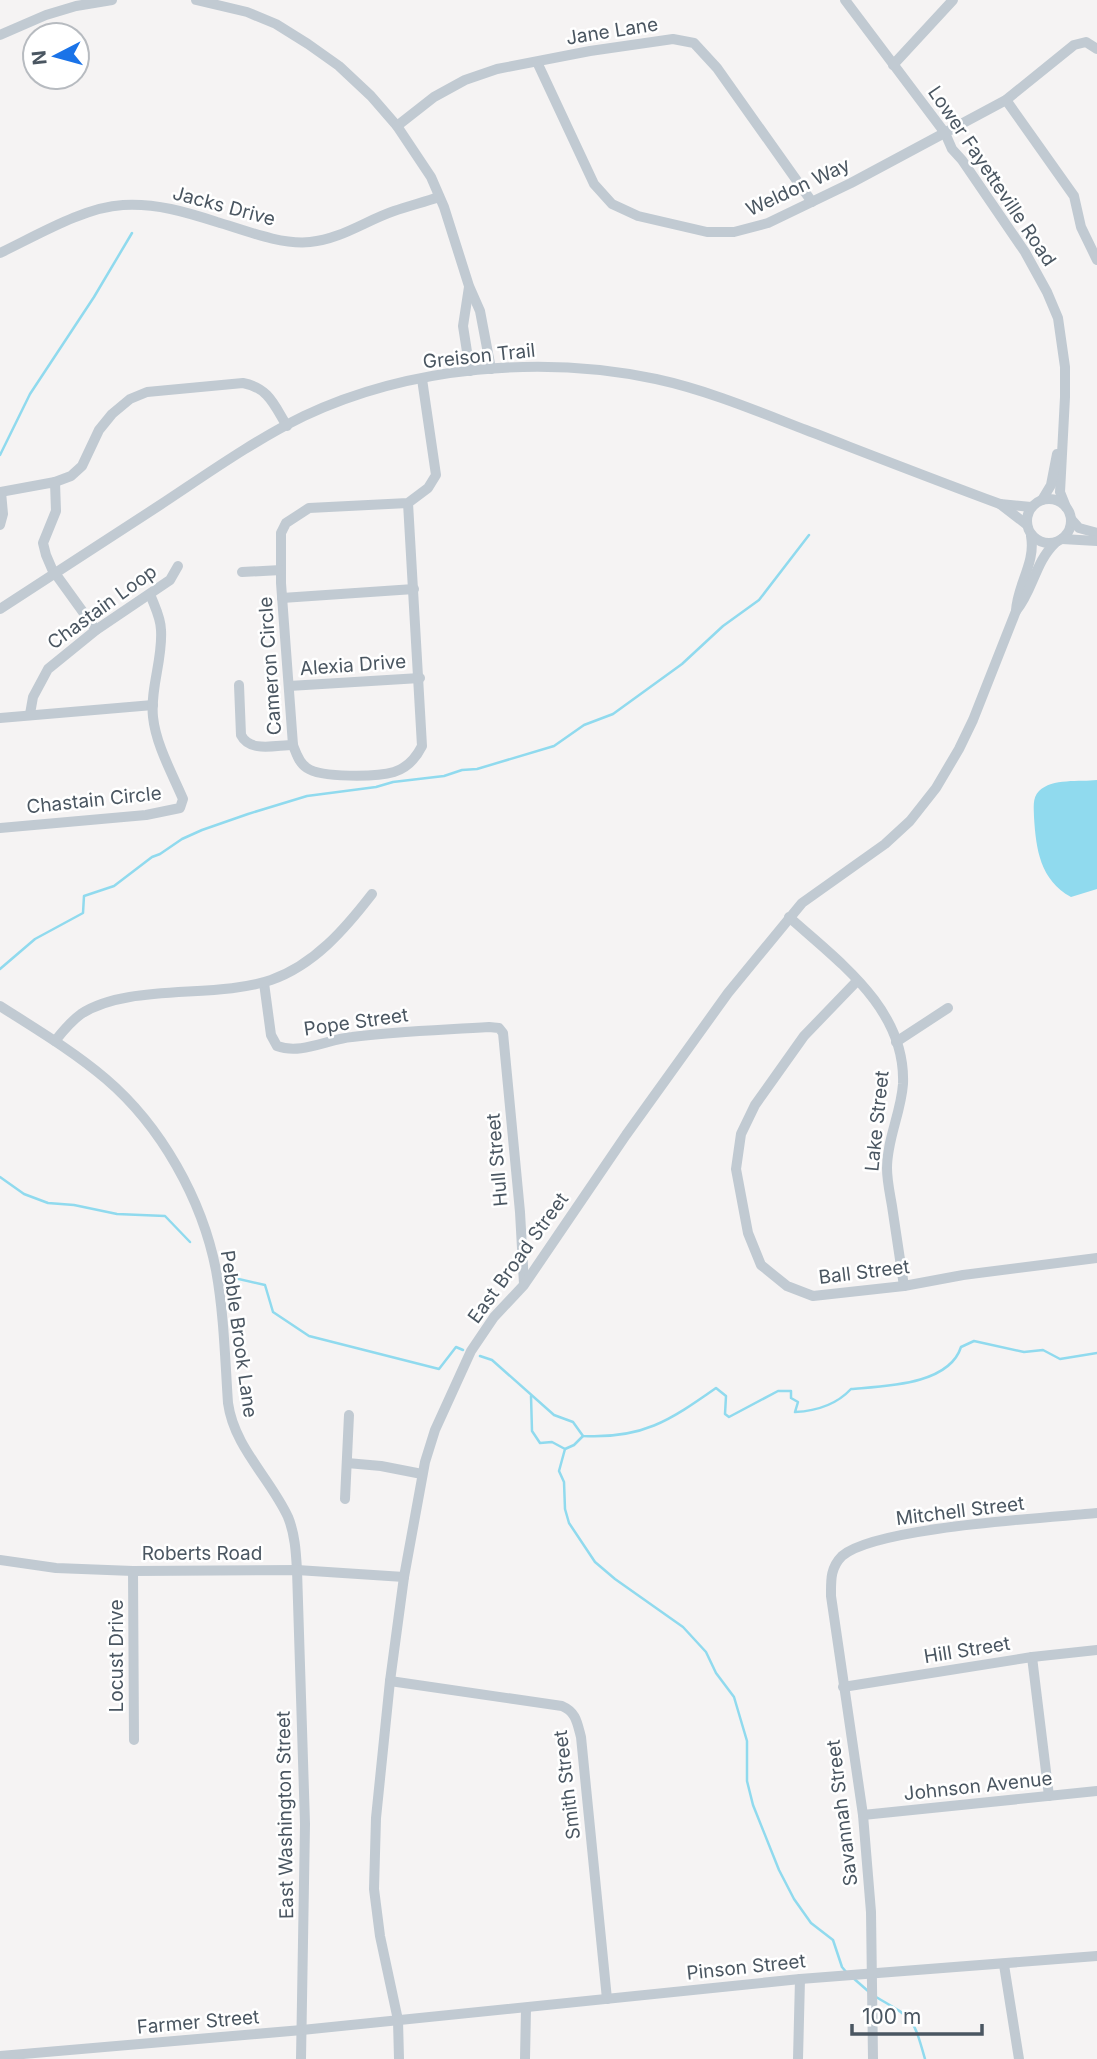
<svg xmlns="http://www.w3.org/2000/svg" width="1097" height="2059" viewBox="0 0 1097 2059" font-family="Inter,sans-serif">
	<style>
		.water { fill: #90daee }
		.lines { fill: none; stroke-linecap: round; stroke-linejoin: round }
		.stream { stroke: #90daee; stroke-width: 2.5 }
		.minor { stroke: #c1cad2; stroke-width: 10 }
		.labels { text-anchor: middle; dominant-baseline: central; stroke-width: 5; stroke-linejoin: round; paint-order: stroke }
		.street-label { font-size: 19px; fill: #4a5661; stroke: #fff }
	</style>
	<rect width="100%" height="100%" fill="#f5f3f3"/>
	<path class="water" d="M1097 780V889L1071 897C1040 880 1036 849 1034 817 1034 808 1032 798 1039 791 1052 778 1080 782 1097 780Z"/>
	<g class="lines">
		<g class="stream">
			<polyline points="0,455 30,394 94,297 132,233"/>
			<polyline points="0,969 35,939 83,913 84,896 114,886 152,857 160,854 182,839 202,830 248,814 307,796 376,787 393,782 444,776 462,770 477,769 554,746 584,725 613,714 682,664 723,626 759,600 809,535"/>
			<polyline points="0,1177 24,1194 48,1203 74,1205 117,1214 165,1216 190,1242"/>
			<polyline points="230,1277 265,1285 273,1312 309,1336 439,1369 456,1347 463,1350"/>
			<path d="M480 1356 492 1360 554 1415 573 1422 583 1436C642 1439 669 1421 716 1388L726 1396 725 1414 729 1417 778 1391H791V1398L798 1402 795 1412C816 1411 837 1404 851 1389 885 1386 949 1385 961 1347L974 1341 1024 1352 1043 1350 1060 1359 1097 1353"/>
			<polyline points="531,1396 532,1431 540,1443 552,1442 565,1449 559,1471 564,1482 565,1509 569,1523 595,1562 615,1579 683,1627 706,1652 716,1673 734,1697 747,1741 747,1781 753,1805 779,1870 794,1899 811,1923 833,1940 842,1967 847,1973"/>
			<polyline points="565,1449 574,1445 583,1436"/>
			<polyline points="852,1977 868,1991"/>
			<path d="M876 1997C914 2019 913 2017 925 2059"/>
		</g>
		<g class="minor">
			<polyline points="196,0 247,12 276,24 308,44 339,66 371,96 397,126 431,177 444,207 469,286 480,311 491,369"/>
			<polyline points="845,0 945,133 952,149 962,160 1025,252 1047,292 1058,318 1065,367 1065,397 1060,492 1066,507"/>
			<polyline points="0,35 46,15 76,6 112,0"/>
			<polyline points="537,62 594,184 612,204 638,216 707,232 734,232 768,223 851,183 1006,100 1074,45 1086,42 1097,49"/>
			<polyline points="893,65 953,0"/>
			<polyline points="1006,100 1074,196 1081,227 1097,260"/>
			<polyline points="397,126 434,97 465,80 497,69 590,51 673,39 694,43 717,68 812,202"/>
			<path d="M0 253C36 236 84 207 123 205 156 203 186 212 217 222 244 230 281 245 310 242 341 239 365 221 394 211 409 206 424 202 439 197"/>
			<polyline points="469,287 463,326 470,371"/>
			<path d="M55 482 71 476 82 466 99 430 112 414 130 399 147 392 243 383C269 388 274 405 287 426"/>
			<polyline points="0,492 55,482 56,511 43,543 46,555 52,569 96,630"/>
			<circle cx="1049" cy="521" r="22"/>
			<polyline points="1042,500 1051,485 1057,454"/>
			<path d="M408 503 422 746C416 758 407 768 394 772 377 777 321 778 307 768 299 763 296 753 293 745L281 583V533L286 523 309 508 408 503 428 488 436 475 422 379"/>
			<polyline points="1000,504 1031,507"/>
			<polyline points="1071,519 1079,528 1097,533"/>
			<polyline points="0,525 3,514 1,492"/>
			<polyline points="1062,539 1097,541"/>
			<polyline points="242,572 281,570"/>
			<polyline points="282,598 414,589"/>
			<path d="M0 609C53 574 107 540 160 505 207 474 253 441 304 416 410 366 543 355 656 379 707 390 757 411 806 430 871 455 935 480 1000 504L1026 524"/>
			<path d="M1016 611C1017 585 1036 563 1031 536"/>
			<path d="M239 685 241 735C250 753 276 745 293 745"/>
			<polyline points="289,686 420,678"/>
			<polyline points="30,714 33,697 48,669 96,630 170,580 178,566"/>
			<polyline points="0,718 153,705"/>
			<path d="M0 828 146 815 180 808 183 799C172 773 156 745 153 717 150 688 163 659 161 630 161 618 154 605 150 594"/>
			<path d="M789 917C839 962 906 1009 903 1084 901 1113 887 1139 887 1168 887 1181 890 1194 892 1206 896 1232 900 1259 904 1286"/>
			<polyline points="857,981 804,1036 755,1105 741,1134 736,1169 748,1233 761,1265 787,1286 813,1296 904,1286 963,1275 1097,1258"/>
			<path d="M264 983 271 1035 277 1046C301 1055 328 1039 352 1037 397 1031 443 1030 489 1027L499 1028 503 1033 520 1212 524 1284"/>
			<path d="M0 1006C36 1029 73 1051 106 1079 161 1126 202 1199 216 1270 224 1314 225 1359 228 1403 234 1447 270 1478 288 1517 295 1534 296 1553 297 1570L305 1824 301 2059"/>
			<path d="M55 1041C63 1031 70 1022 81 1014 128 983 216 999 271 980 314 965 345 929 372 894"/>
			<polyline points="896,1042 948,1008"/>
			<polyline points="347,1463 381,1466 422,1474"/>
			<polyline points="345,1499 349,1415"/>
			<polyline points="0,1560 56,1568 133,1571 297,1570 404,1577"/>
			<polyline points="133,1571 134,1740"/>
			<polyline points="1032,1657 1049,1796"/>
			<path d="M390 1681 562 1706C576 1712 577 1722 581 1737L607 1999"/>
			<polyline points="843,1687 1032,1657 1097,1650"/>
			<polyline points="863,1815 1097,1791"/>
			<polyline points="1004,1965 1019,2059"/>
			<polyline points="0,2056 302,2030 800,1979 1097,1956"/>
			<path d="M399 2059 398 2020 380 1936 374 1889 376 1818 390 1681 404 1577 425 1462 435 1430 471 1351 494 1317 524 1285 626 1135 728 993 802 903 885 844 910 821 936 788 959 749 973 720 1016 611C1033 591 1035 562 1055 543"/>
			<polyline points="525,2059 526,2008"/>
			<polyline points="798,2059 800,1979"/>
			<path d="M873 2059 871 1912 863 1815 831 1596C831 1581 830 1568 842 1556 875 1527 1046 1518 1097 1513"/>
		</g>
	</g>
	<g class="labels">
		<g class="street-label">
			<text transform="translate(612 31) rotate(-9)">Jane Lane</text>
			<text transform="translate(992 176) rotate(56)">Lower Fayetteville Road</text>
			<text transform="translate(798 187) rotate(-25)">Weldon Way</text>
			<text transform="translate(224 206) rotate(15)">Jacks Drive</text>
			<text transform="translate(479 356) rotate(-6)">Greison Trail</text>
			<text transform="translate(102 607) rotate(-36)">Chastain Loop</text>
			<text transform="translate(353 665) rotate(-4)">Alexia Drive</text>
			<text transform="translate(270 666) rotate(-94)">Cameron Circle</text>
			<text transform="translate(94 800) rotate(-6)">Chastain Circle</text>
			<text transform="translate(356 1022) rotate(-8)">Pope Street</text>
			<text transform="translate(877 1121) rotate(-84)">Lake Street</text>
			<text transform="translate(497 1160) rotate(-95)">Hull Street</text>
			<text transform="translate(518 1258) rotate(-54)">East Broad Street</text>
			<text transform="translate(864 1272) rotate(-7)">Ball Street</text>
			<text transform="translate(239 1334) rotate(82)">Pebble Brook Lane</text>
			<text transform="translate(960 1511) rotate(-7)">Mitchell Street</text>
			<text x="202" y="1553">Roberts Road</text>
			<text transform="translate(967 1650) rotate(-9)">Hill Street</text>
			<text transform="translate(116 1656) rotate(-90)">Locust Drive</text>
			<text transform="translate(567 1785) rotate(-97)">Smith Street</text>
			<text transform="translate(978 1786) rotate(-6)">Johnson Avenue</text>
			<text transform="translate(842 1813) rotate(-97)">Savannah Street</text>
			<text transform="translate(285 1815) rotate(-91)">East Washington Street</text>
			<text transform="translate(746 1967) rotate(-6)">Pinson Street</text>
			<text transform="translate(198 2022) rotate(-5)">Farmer Street</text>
		</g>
	</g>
	<g transform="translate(56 56) rotate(264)"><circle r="33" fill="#ffffff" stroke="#b7bbc0" stroke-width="2"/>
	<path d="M0-5L12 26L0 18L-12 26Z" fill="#1a73e8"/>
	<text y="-10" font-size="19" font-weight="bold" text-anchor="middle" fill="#4a5661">N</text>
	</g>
	<path d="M852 2024v10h130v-10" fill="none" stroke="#4a5661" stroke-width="3.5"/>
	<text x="862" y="2024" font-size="21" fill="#4a5661" stroke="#ffffff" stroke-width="5" paint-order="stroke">100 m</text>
</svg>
